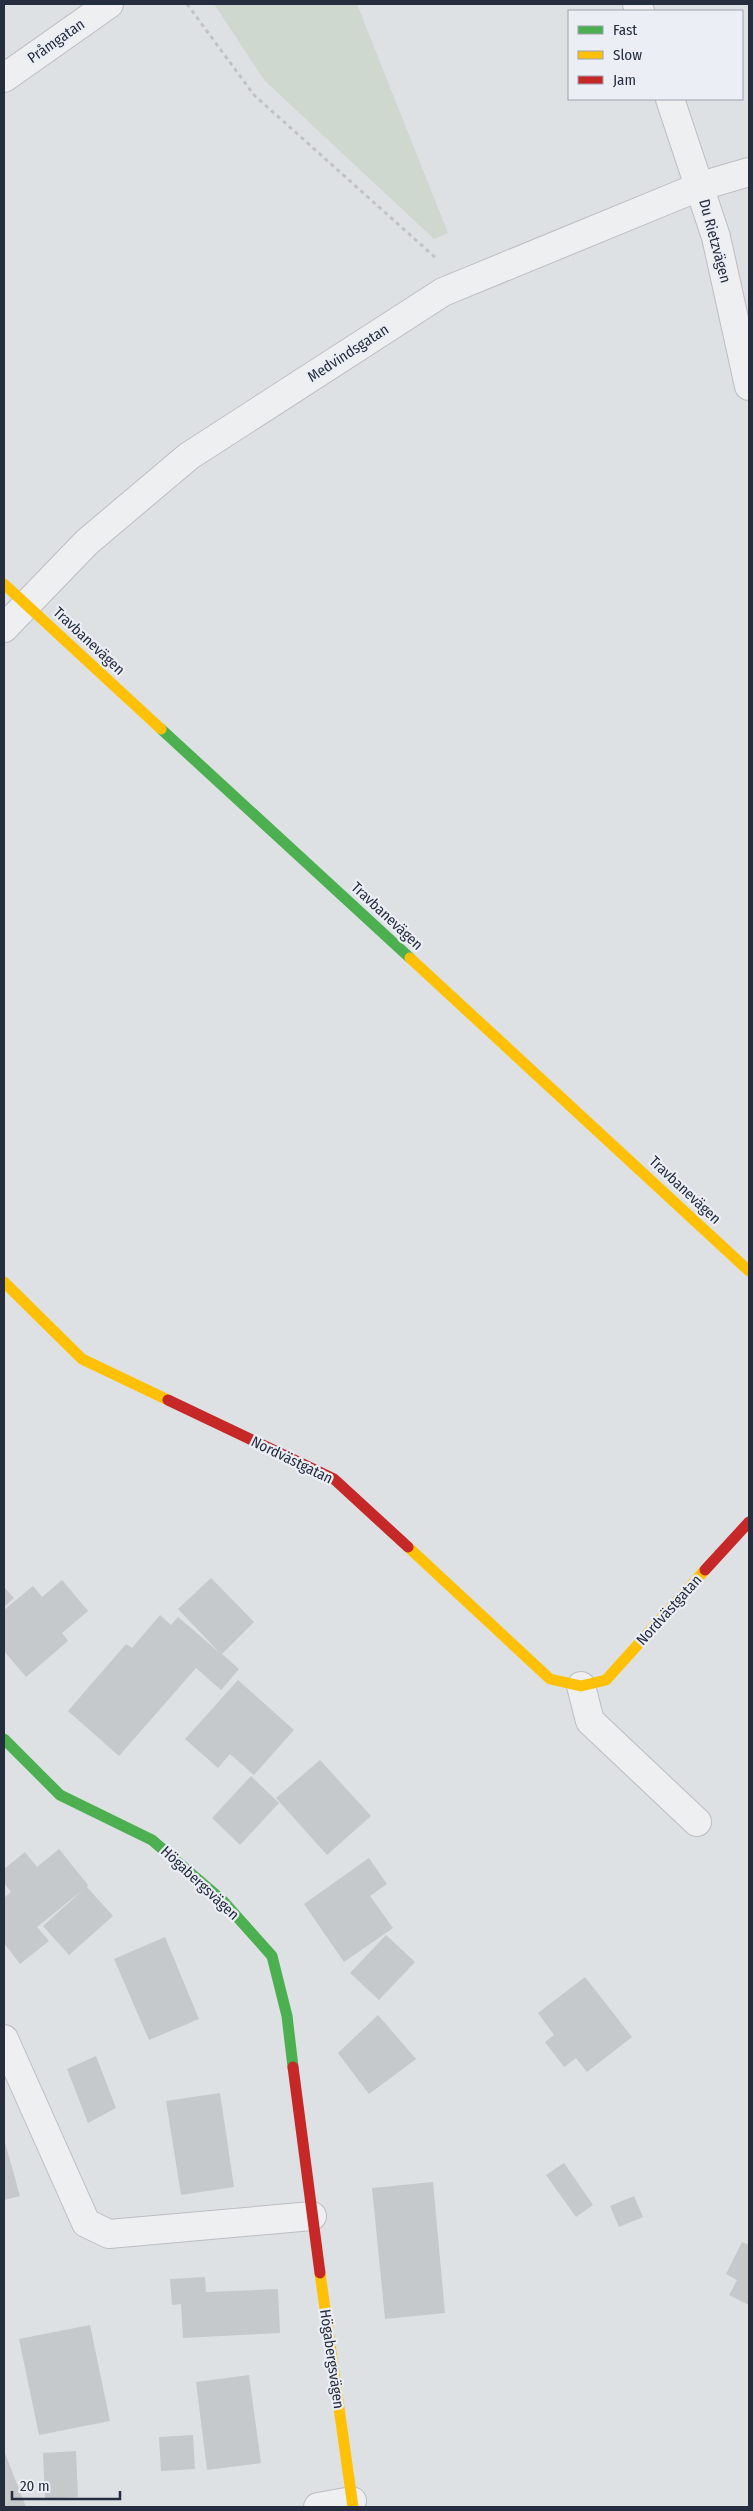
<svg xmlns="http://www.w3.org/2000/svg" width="753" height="2511" viewBox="0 0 753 2511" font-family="'Fira Sans Condensed',sans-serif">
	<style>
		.green { fill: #ced8ce }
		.building { fill: #c5c9cc }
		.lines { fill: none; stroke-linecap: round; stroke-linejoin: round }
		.street-casing { stroke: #bbbdc2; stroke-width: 30 }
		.path { stroke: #c0c2c7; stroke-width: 3; stroke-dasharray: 4 4; stroke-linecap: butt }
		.street { stroke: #edeff1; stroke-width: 28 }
		.fast { stroke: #4caf50; stroke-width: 11 }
		.slow { stroke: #ffc107; stroke-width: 11 }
		.jam { stroke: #c62828; stroke-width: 11 }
		.labels { text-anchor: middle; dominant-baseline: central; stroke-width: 4.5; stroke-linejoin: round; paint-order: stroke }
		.street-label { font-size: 15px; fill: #252d3e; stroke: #ebeff5 }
	</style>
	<rect width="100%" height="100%" fill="#dee1e4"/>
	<polygon class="green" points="214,4 357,4 448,233 434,239 265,81"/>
	<g class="building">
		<polygon points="211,1578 254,1622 222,1654 239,1669 221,1690 196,1668 119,1756 68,1711 126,1644 132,1648 160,1615 171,1625 178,1617 220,1653 178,1609"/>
		<polygon points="62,1580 88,1611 62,1633 68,1641 26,1677 4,1651 4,1610 33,1586 42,1597"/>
		<polygon points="4,1587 14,1598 4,1607"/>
		<polygon points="238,1680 294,1730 254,1775 230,1754 218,1768 185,1739"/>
		<polygon points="320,1760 371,1816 327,1855 276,1798"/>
		<polygon points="251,1776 279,1803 240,1845 212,1818"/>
		<polygon points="59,1849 88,1885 87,1887 113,1916 69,1955 43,1926 84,1889 37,1927 49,1941 20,1964 4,1943 4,1898 11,1892 4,1883 4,1869 25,1852 37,1867"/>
		<polygon points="369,1858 387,1884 370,1896 393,1928 344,1962 304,1904"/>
		<polygon points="386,1935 415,1962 379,2000 350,1973"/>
		<polygon points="165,1937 199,2019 149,2040 114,1959"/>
		<polygon points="585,1977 632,2037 587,2072 576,2058 564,2067 545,2042 554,2035 538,2013"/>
		<polygon points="378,2015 416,2059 369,2094 338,2053"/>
		<polygon points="96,2056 116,2108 88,2123 67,2069"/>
		<polygon points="220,2093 234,2187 181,2195 166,2101"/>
		<polygon points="4,2139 20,2196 4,2200"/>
		<polygon points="564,2163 593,2205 576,2217 546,2175"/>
		<polygon points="433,2182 445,2313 385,2319 372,2188"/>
		<polygon points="634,2196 643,2217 619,2227 610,2206"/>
		<polygon points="742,2242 749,2245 749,2305 729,2295 737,2280 726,2274"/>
		<polygon points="205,2277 206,2292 278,2289 280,2333 183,2338 181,2304 172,2305 170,2279"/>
		<polygon points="90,2325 110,2421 39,2435 19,2339"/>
		<polygon points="249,2375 261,2463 207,2470 196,2382"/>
		<polygon points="193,2435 195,2469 161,2471 159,2437"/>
		<polygon points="4,2451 26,2507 4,2507"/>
		<polygon points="76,2451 78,2497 45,2499 43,2453"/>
	</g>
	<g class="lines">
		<g class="street-casing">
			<g id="street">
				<polyline points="637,4 640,11"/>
				<polyline points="4,78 109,4"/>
				<polyline points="670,99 716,237 749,386"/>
				<polyline points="4,628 87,542 189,456 443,292 701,186 749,172"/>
				<polyline points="581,1686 590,1721 697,1822"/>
				<polyline points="4,2039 86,2223 109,2234 312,2216"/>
				<polyline points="318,2507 352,2501"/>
			</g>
		</g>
		<polyline class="path" points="187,4 254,95 437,259"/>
		<use href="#street" class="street"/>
		<g class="fast">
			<polyline points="161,729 410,958"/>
			<polyline points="4,1739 60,1795 152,1840 223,1901 272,1956 287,2016 293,2067"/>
		</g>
		<g class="slow">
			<polyline points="4,584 161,729"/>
			<polyline points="410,958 749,1271"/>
			<polyline points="4,1282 82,1359 168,1400"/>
			<polyline points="408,1547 550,1679 581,1686 606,1680 705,1570"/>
			<polyline points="320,2273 353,2507"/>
		</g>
		<g class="jam">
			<polyline points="168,1400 334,1479 408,1547"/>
			<polyline points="705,1570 749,1522"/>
			<polyline points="293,2067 320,2273"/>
		</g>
	</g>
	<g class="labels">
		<g class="street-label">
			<text transform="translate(56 41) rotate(-35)">Pråmgatan</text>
			<text transform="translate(715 241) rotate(75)">Du Rietzvägen</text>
			<text transform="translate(348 353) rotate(-33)">Medvindsgatan</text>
			<text transform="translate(89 641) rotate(43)">Travbanevägen</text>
			<text transform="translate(387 916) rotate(43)">Travbanevägen</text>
			<text transform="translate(685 1190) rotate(43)">Travbanevägen</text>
			<text transform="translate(292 1460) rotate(26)">Nordvästgatan</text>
			<text transform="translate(669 1610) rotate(-48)">Nordvästgatan</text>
			<text transform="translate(200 1883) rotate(43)">Högabergsvägen</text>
			<text transform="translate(332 2359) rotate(82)">Högabergsvägen</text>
		</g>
	</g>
	<rect width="753" height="2511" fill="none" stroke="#252d3e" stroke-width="10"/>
	<rect x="568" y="10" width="175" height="90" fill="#ebeff5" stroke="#9ca1ac"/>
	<rect x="578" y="26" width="25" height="8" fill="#4caf50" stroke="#9ca1ac"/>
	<text x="613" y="35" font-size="15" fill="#252d3e">Fast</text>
	<rect x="578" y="51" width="25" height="8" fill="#ffc107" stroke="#9ca1ac"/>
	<text x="613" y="60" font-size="15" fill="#252d3e">Slow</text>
	<rect x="578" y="76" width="25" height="8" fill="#c62828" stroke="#9ca1ac"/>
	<text x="613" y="85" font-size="15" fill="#252d3e">Jam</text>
	<path d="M12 2491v8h108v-8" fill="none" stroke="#252d3e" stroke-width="2.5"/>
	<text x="20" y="2491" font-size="15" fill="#252d3e" stroke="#ebeff5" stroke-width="4" paint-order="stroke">20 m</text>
</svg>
